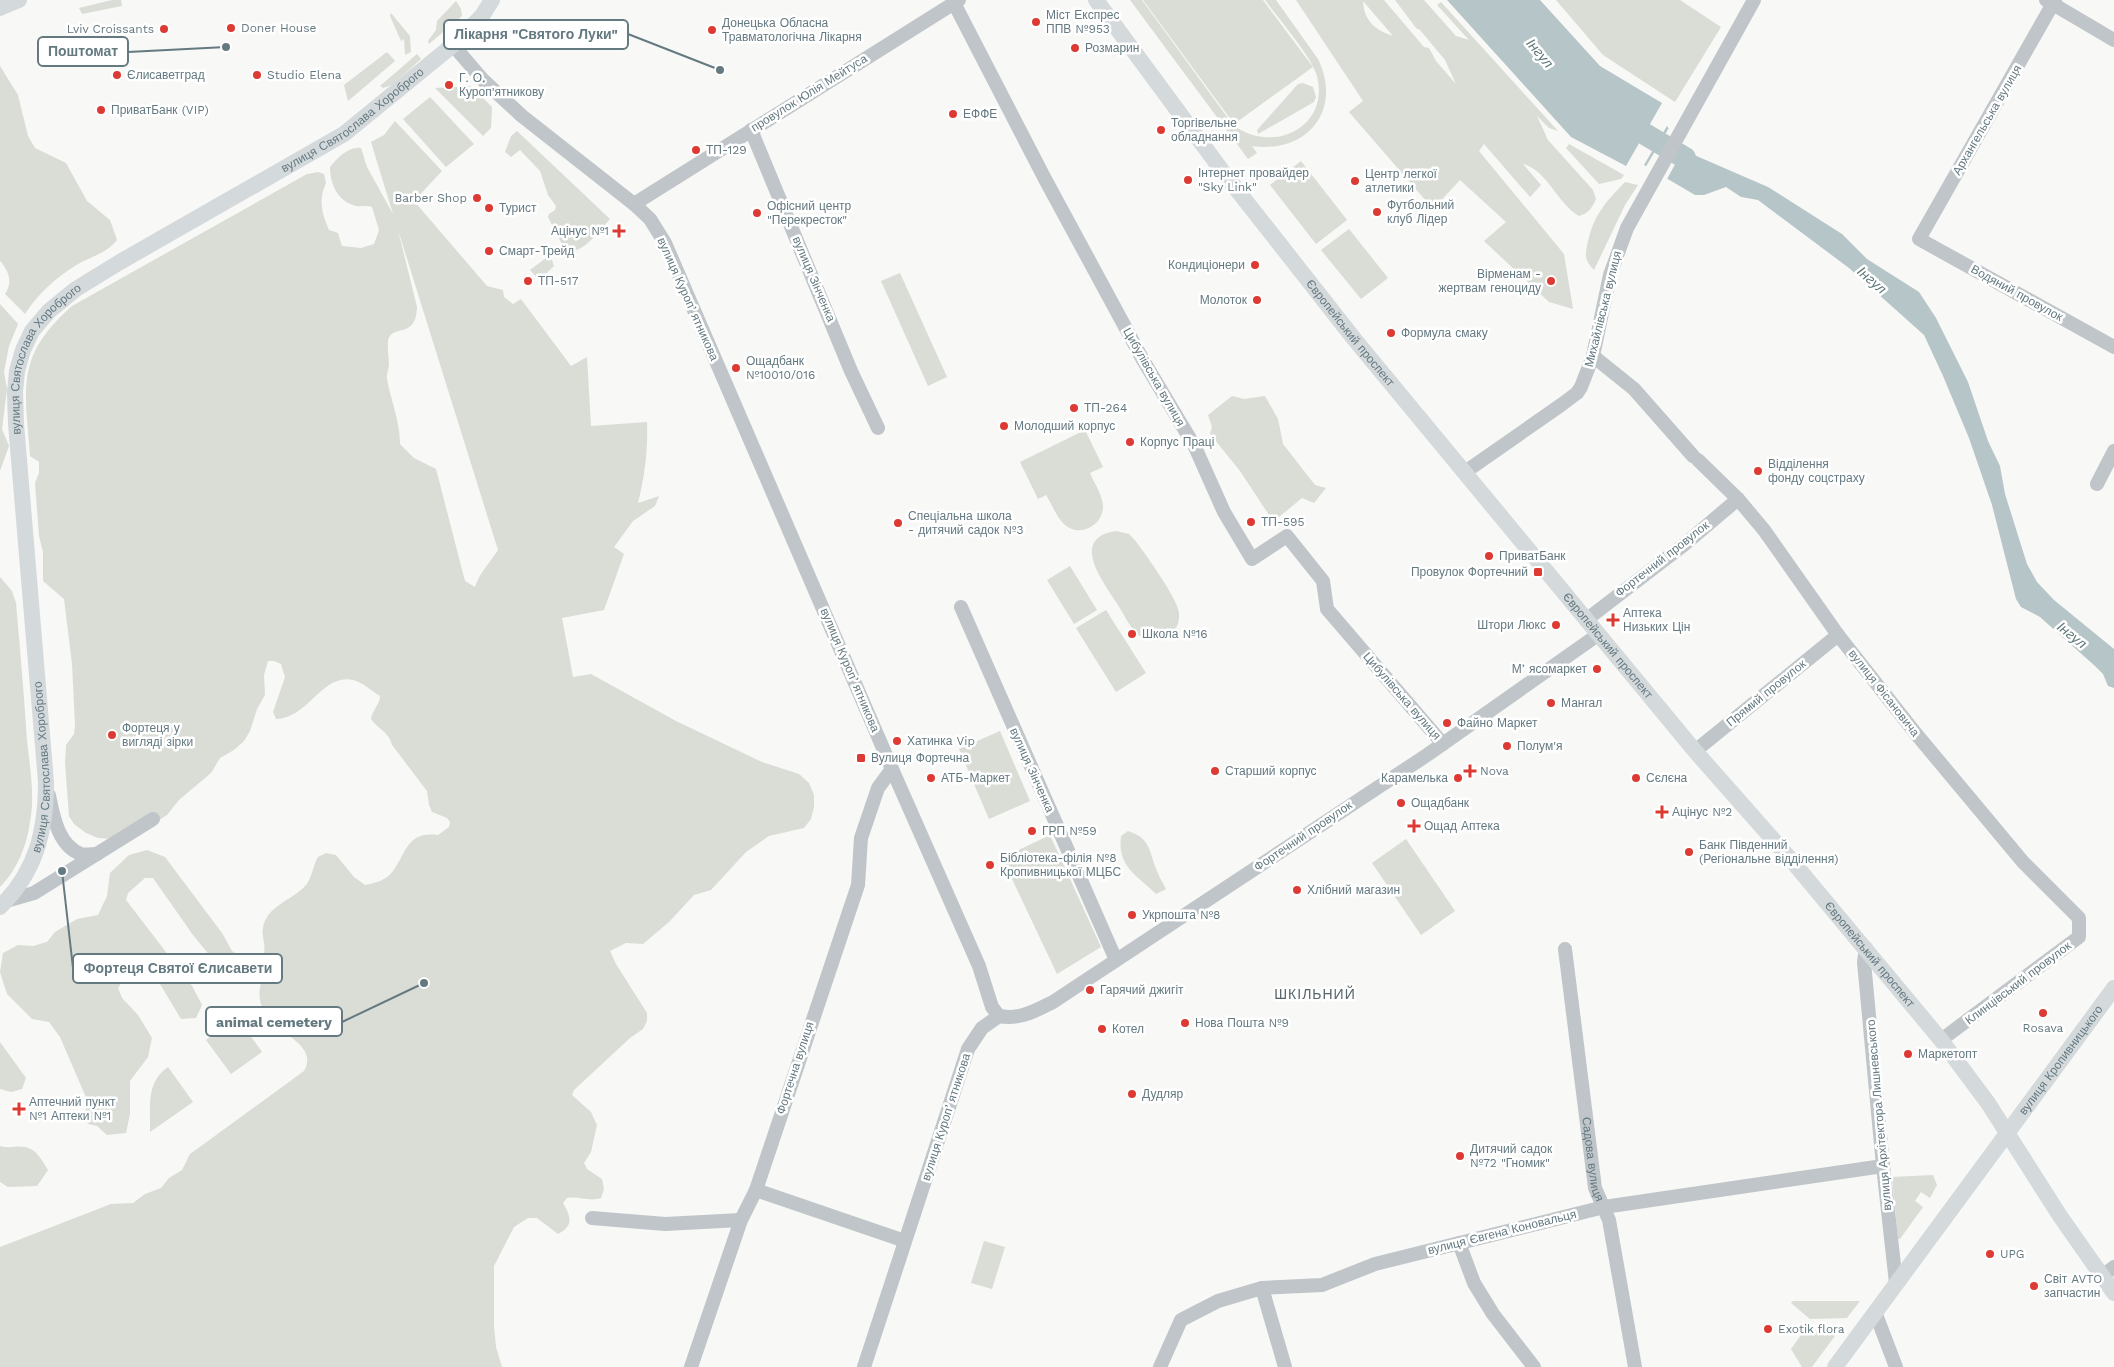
<svg xmlns="http://www.w3.org/2000/svg" width="2114" height="1367" viewBox="0 0 2114 1367" font-family="'Work Sans',sans-serif">
	<style>
		.green { fill: #d9ddd5; fill-rule: evenodd }
		.water { fill: #b6c5c7 }
		.pier { fill: #f8f8f6 }
		.lines { fill: none; stroke-linecap: round; stroke-linejoin: round }
		.river { stroke: #b6c5c7; stroke-width: 22 }
		.minor { stroke: #bfc5c8; stroke-width: 14 }
		.major { stroke: #d4d9dc; stroke-width: 16 }
		.poi-dot { fill: #dc3a32; stroke: #fff; stroke-width: 2 }
		.labels { text-anchor: middle; dominant-baseline: central; stroke-width: 5; stroke-linejoin: round; paint-order: stroke }
		.poi-label { font-size: 12px; fill: #647980; stroke: #fff; text-anchor: start }
		.street-label { font-size: 12px; fill: #647980; stroke: #fff }
		.water-label { font-size: 14px; font-style: italic; fill: #5f787a; stroke: #fff }
		.neighbourhood-label { font-size: 14px; letter-spacing: 1px; fill: #56656b; stroke: #fff }
		.leader { fill: none; stroke: #647980; stroke-width: 2 }
		.callout-dot { fill: #647980; stroke: #fff; stroke-width: 2 }
		.callout { fill: #fff; stroke: #647980; stroke-width: 2 }
		.callout-label { font-size: 14px; text-anchor: middle; font-weight: bold; fill: #647980 }
	</style>
	<rect width="100%" height="100%" fill="#f8f8f6"/>
	<g class="green">
		<polygon points="112,0 121,0 122,6 82,14 79,8"/>
		<path d="M1130 0H1142L1233 125C1273 155 1330 127 1317 76 1312 57 1277 17 1265 0H1276L1318 59C1343 110 1307 154 1252 146L1257 153 1248 159Z"/>
		<polygon points="1143,0 1263,0 1313,67 1234,124"/>
		<path d="M1296 0H1384L1424 47 1429 48 1436 61 1456 84 1445 60 1420 30 1416 28 1395 0H1424L1456 36 1469 40 1437 5 1441 2 1558 131 1549 128 1537 116 1548 140 1593 190 1596 199C1592 208 1588 214 1579 216 1558 204 1546 169 1523 164L1541 185 1530 197 1484 144 1479 151 1564 254 1573 309 1549 302 1484 241 1506 222 1460 180 1433 209 1349 112 1363 101ZM1363 1 1393 36C1375 30 1364 21 1363 1Z"/>
		<polygon points="1556,0 1680,0 1721,27 1675,102 1603,55"/>
		<polygon points="456,1 461,9 462,16 429,44 428,41 436,30 437,21"/>
		<polygon points="391,13 410,36 411,52 405,55 404,39 401,41 390,16"/>
		<polygon points="387,52 395,61 348,101 344,85"/>
		<polygon points="417,54 421,59 392,85 383,88 380,86"/>
		<path d="M0 66 18 95 28 136 35 148 66 163 87 201 110 220 117 240C105 255 90 256 75 266 55 278 37 295 25 314L5 294C13 282 9 271 0 261Z"/>
		<polygon points="1303,83 1313,87 1316,97 1314,102 1258,134 1257,130 1298,84"/>
		<polygon points="471,86 492,107 491,128 483,136 435,88"/>
		<polygon points="430,97 474,144 446,167 403,119"/>
		<path d="M395 121 442 171 414 201 487 286 503 290 504 297 513 304 521 299 571 366 587 357 591 426 647 422C648 450 645 475 638 503L659 496 655 506 633 521 614 547 624 554 604 610 562 618 573 677 591 674 676 721 762 762 799 774 809 783 814 795V807L811 819 804 828 769 836 746 852 711 890 694 895 669 922 643 944 626 943 610 951 616 964 647 1013V1021L643 1029 630 1038 574 1090 572 1095 591 1112 597 1125 591 1152 584 1163 587 1169 602 1179 604 1189 601 1198C589 1202 580 1196 567 1198L563 1203C571 1217 574 1226 558 1234L537 1218H528L514 1227 494 1266V1326L496 1347 502 1367H0V1247L111 1204 133 1203 145 1194 161 1188 169 1178 182 1170 190 1154 304 1071C325 1034 237 1031 265 972H284L264 954C266 943 261 936 263 928 266 906 293 900 306 885 312 878 313 865 318 857L326 853 336 855 354 877 365 885C375 883 387 880 393 871 407 852 407 831 438 835L449 827 450 822 447 818 432 812 429 805 427 791 392 745C389 732 378 729 371 719 372 710 380 705 380 696 372 691 362 682 353 680 322 673 309 718 276 719L273 712 285 677 281 664 274 661H268L264 675 265 695 257 709 250 731 244 741 234 750 220 758 211 773 179 800 167 815 150 826 112 839 98 838 86 833 74 824 69 816 65 763 66 745 74 734 75 725 72 664 64 599 43 581V552L39 536 35 483 39 473V462L30 456C25 387 15 356 72 306L307 174 318 172 324 174 326 183C318 200 322 214 329 230L338 233 342 246 361 248 374 244 379 230 372 207C366 205 362 207 356 206 338 202 330 184 330 167 337 158 349 146 361 148L367 167 393 214 371 142 384 135ZM398 230 498 550C490 563 479 573 475 587L465 581 436 469 414 458 400 444C400 421 391 401 387 379 386 374 389 369 389 364 389 357 387 349 388 341 392 323 416 340 417 307Z"/>
		<path d="M517 131 610 219C598 231 583 256 565 250L548 217 549 214 555 210 556 206 548 195 540 171 520 150 511 157 505 152 511 136Z"/>
		<polygon points="1569,144 1624,175 1621,179 1599,184 1566,148"/>
		<polygon points="1301,161 1347,220 1316,244 1270,185"/>
		<path d="M1625 182 1638 185 1625 205 1594 270C1584 260 1585 254 1588 241 1595 213 1605 203 1625 182Z"/>
		<polygon points="1349,229 1388,278 1361,299 1321,250"/>
		<polygon points="546,258 552,260 554,266 539,280 530,270"/>
		<polygon points="900,273 947,377 928,386 881,281"/>
		<polygon points="0,304 18,324 9,346 4,372 7,389 2,429 9,446 0,471"/>
		<polygon points="1232,396 1244,399 1265,396 1278,419 1283,444 1315,485 1326,488 1314,503 1302,498 1279,517 1269,515 1240,471 1210,434 1212,427 1208,415"/>
		<path d="M1085 430 1103 467 1090 473C1094 483 1102 494 1103 505 1104 525 1080 538 1065 525 1056 517 1052 504 1046 495L1038 499 1020 462Z"/>
		<path d="M1116 531 1129 534 1134 539C1144 552 1178 599 1179 613 1180 624 1175 633 1165 638 1157 642 1148 641 1140 636 1130 629 1123 612 1116 602 1103 581 1069 538 1116 531Z"/>
		<polygon points="1070,566 1097,610 1074,624 1047,580"/>
		<path d="M0 577 12 591 16 603C20 649 24 695 27 741 30 767 35 796 30 822 27 845 17 870 0 887Z"/>
		<polygon points="1106,610 1146,673 1116,692 1076,628"/>
		<polygon points="1000,731 1030,801 989,819 959,749"/>
		<path d="M1128 831C1151 838 1149 852 1157 871 1159 877 1163 883 1166 889L1156 894C1137 875 1117 867 1121 836Z"/>
		<polygon points="1050,835 1101,947 1057,974 1002,858"/>
		<polygon points="1406,839 1455,911 1421,935 1372,863"/>
		<polygon points="147,850 165,857 222,933 232,951 245,959 247,978 242,983 233,984 193,935 153,878 145,878 128,893 126,900 192,986 202,1005 196,1018 181,1019 151,969 143,968 122,982 118,988 122,998 138,1015 152,1038 148,1057 130,1081 130,1114 126,1133 107,1135 97,1126 88,1124 84,1115 88,1102 60,1037 49,1022 32,1019 7,994 0,972 3,953 18,945 33,946 47,942 55,932 77,919 98,915 107,896 110,873 129,855"/>
		<polygon points="237,1017 262,1052 231,1074 206,1040"/>
		<polygon points="0,1042 26,1078 22,1089 11,1092 0,1089"/>
		<path d="M168 1067 193 1102 150 1132C151 1107 145 1083 168 1067Z"/>
		<path d="M0 1146C9 1149 16 1145 25 1147 37 1149 42 1161 48 1170L37 1186 8 1187 0 1182Z"/>
		<polygon points="1933,1175 1937,1185 1930,1198 1921,1192 1915,1201 1923,1207 1900,1239 1898,1239 1892,1177"/>
		<polygon points="984,1241 1005,1247 992,1289 971,1283"/>
		<polygon points="1793,1301 1860,1301 1847,1318 1810,1319 1791,1303"/>
		<polygon points="1832,1329 1837,1333 1812,1367 1802,1367 1791,1349 1801,1335"/>
	</g>
	<g class="water">
		<polygon points="1447,0 1540,0 1600,66 1662,103 1626,166 1571,137"/>
		<polygon points="1667,126 1685,151 1768,187 1842,234 1867,259 1919,292 1936,318 1968,382 1988,441 2000,466 2005,494 2027,564 2037,582 2054,600 2114,649 2114,688 2108,686 2103,674 2095,666 2040,617 2021,607 2016,599 1992,505 1969,438 1943,376 1924,335 1849,268 1758,200 1741,197 1726,187 1704,195 1695,195 1644,165"/>
	</g>
	<polygon class="pier" points="1670,126 1685,146 1666,181 1645,168"/>
	<g class="lines">
		<polyline class="river" points="1618,118 1685,158"/>
		<g class="minor">
			<polyline points="2046,0 2114,40"/>
			<polyline points="2055,0 1919,239 2114,347"/>
			<polyline points="954,3 1045,179 1143,360 1195,447 1224,512 1252,559 1287,536 1323,581 1327,609 1443,744"/>
			<polyline points="453,45 483,80 522,116 634,204 650,219 665,243 892,769 979,966 992,1007 999,1016"/>
			<polyline points="751,130 851,371 878,428"/>
			<polyline points="634,204 959,0"/>
			<polyline points="1593,356 1634,389 1693,456"/>
			<polyline points="1698,460 1738,499 1764,530 1838,635 1917,735 2023,862 2079,918 2079,937 1941,1040"/>
			<polyline points="1465,472 1561,405 1577,393 1581,387 1593,356 1610,275 1627,228 1754,0"/>
			<polyline points="2097,484 2114,451"/>
			<polyline points="961,607 1116,960"/>
			<polyline points="1586,620 1685,544 1738,499"/>
			<polyline points="1695,751 1838,635"/>
			<path d="M49 795C53 815 58 846 81 854 85 855 92 854 97 854"/>
			<polyline points="6,901 34,893 153,819"/>
			<polyline points="1866,948 1864,962 1883,1166 1896,1283"/>
			<path id="s1" d="M1565 949 1595 1188 1609 1220 1635 1367"/>
			<path d="M999 1016C1020 1020 1035 1011 1053 1002L1427 755 1599 634"/>
			<polyline points="756,1190 905,1241"/>
			<polyline points="592,1218 665,1224 741,1220"/>
			<polyline points="1459,1243 1474,1283 1493,1314 1534,1367"/>
			<polyline points="2102,1276 2114,1267"/>
			<polyline points="1262,1288 1285,1367"/>
			<polyline points="1875,1312 1896,1367"/>
			<polyline points="691,1367 741,1220 756,1190 858,885 861,838 878,788 892,769"/>
			<polyline points="864,1367 968,1049 982,1028 999,1016"/>
			<polyline points="1160,1367 1181,1320 1218,1301 1262,1288 1322,1285 1375,1264 1604,1207 1883,1166"/>
		</g>
		<g class="major">
			<path id="s2" d="M1096 0 1223 172 1355 340 1695 751 1792 861 1941 1040 1988 1103 2060 1216 2114 1293"/>
			<polyline points="0,8 19,0"/>
			<path id="s3" d="M0 907C36 872 46 831 46 782L16 424 15 392 17 371 23 350 32 331 49 311 76 289 120 262 344 134 453 45 482 16 492 0"/>
			<path id="s4" d="M1835 1367 2114 988"/>
		</g>
	</g>
	<g class="poi-dot">
		<circle cx="1036" cy="22" r="5"/>
		<circle cx="231" cy="28" r="5"/>
		<circle cx="164" cy="29" r="5"/>
		<circle cx="712" cy="30" r="5"/>
		<circle cx="1075" cy="48" r="5"/>
		<circle cx="117" cy="75" r="5"/>
		<circle cx="257" cy="75" r="5"/>
		<circle cx="449" cy="85" r="5"/>
		<circle cx="101" cy="110" r="5"/>
		<circle cx="953" cy="114" r="5"/>
		<circle cx="1161" cy="130" r="5"/>
		<circle cx="696" cy="150" r="5"/>
		<circle cx="1188" cy="180" r="5"/>
		<circle cx="1355" cy="181" r="5"/>
		<circle cx="477" cy="198" r="5"/>
		<circle cx="489" cy="208" r="5"/>
		<circle cx="1377" cy="212" r="5"/>
		<circle cx="757" cy="213" r="5"/>
		<path d="M616.5 223.5h5v5h5v5h-5v5h-5v-5h-5v-5h5z"/>
		<circle cx="489" cy="251" r="5"/>
		<circle cx="1255" cy="265" r="5"/>
		<circle cx="528" cy="281" r="5"/>
		<circle cx="1551" cy="281" r="5"/>
		<circle cx="1257" cy="300" r="5"/>
		<circle cx="1391" cy="333" r="5"/>
		<circle cx="736" cy="368" r="5"/>
		<circle cx="1074" cy="408" r="5"/>
		<circle cx="1004" cy="426" r="5"/>
		<circle cx="1130" cy="442" r="5"/>
		<circle cx="1758" cy="471" r="5"/>
		<circle cx="1251" cy="522" r="5"/>
		<circle cx="898" cy="523" r="5"/>
		<circle cx="1489" cy="556" r="5"/>
		<rect x="1533" y="567" width="10" height="10" rx="2.5"/>
		<path d="M1610.5 612.5h5v5h5v5h-5v5h-5v-5h-5v-5h5z"/>
		<circle cx="1556" cy="625" r="5"/>
		<circle cx="1132" cy="634" r="5"/>
		<circle cx="1597" cy="669" r="5"/>
		<circle cx="1551" cy="703" r="5"/>
		<circle cx="1447" cy="723" r="5"/>
		<circle cx="112" cy="735" r="5"/>
		<circle cx="897" cy="741" r="5"/>
		<circle cx="1507" cy="746" r="5"/>
		<rect x="856" y="753" width="10" height="10" rx="2.5"/>
		<circle cx="1215" cy="771" r="5"/>
		<path d="M1467.5 763.5h5v5h5v5h-5v5h-5v-5h-5v-5h5z"/>
		<circle cx="931" cy="778" r="5"/>
		<circle cx="1458" cy="778" r="5"/>
		<circle cx="1636" cy="778" r="5"/>
		<circle cx="1401" cy="803" r="5"/>
		<path d="M1659.5 804.5h5v5h5v5h-5v5h-5v-5h-5v-5h5z"/>
		<path d="M1411.5 818.5h5v5h5v5h-5v5h-5v-5h-5v-5h5z"/>
		<circle cx="1032" cy="831" r="5"/>
		<circle cx="1689" cy="852" r="5"/>
		<circle cx="990" cy="865" r="5"/>
		<circle cx="1297" cy="890" r="5"/>
		<circle cx="1132" cy="915" r="5"/>
		<circle cx="1090" cy="990" r="5"/>
		<circle cx="2043" cy="1013" r="5"/>
		<circle cx="1185" cy="1023" r="5"/>
		<circle cx="1102" cy="1029" r="5"/>
		<circle cx="1908" cy="1054" r="5"/>
		<circle cx="1132" cy="1094" r="5"/>
		<path d="M16.5 1101.5h5v5h5v5h-5v5h-5v-5h-5v-5h5z"/>
		<circle cx="1460" cy="1156" r="5"/>
		<circle cx="1990" cy="1254" r="5"/>
		<circle cx="2034" cy="1286" r="5"/>
		<circle cx="1768" cy="1329" r="5"/>
	</g>
	<g class="labels">
		<g class="poi-label">
			<text x="1046" y="15">Міст Експрес<tspan x="1046" dy="14">ППВ №953</tspan></text>
			<text x="722" y="23">Донецька Обласна<tspan x="722" dy="14">Травматологічна Лікарня</tspan></text>
			<text x="241" y="28">Doner House</text>
			<text x="154" y="29" text-anchor="end">Lviv Croissants</text>
			<text x="1085" y="48">Розмарин</text>
			<text x="127" y="75">Єлисаветград</text>
			<text x="267" y="75">Studio Elena</text>
			<text x="459" y="78">Г. О.<tspan x="459" dy="14">Куроп'ятникову</tspan></text>
			<text x="111" y="110">ПриватБанк (VIP)</text>
			<text x="963" y="114">ЕФФЕ</text>
			<text x="1171" y="123">Торгівельне<tspan x="1171" dy="14">обладнання</tspan></text>
			<text x="706" y="150">ТП-129</text>
			<text x="1198" y="173">Інтернет провайдер<tspan x="1198" dy="14">"Sky Link"</tspan></text>
			<text x="1365" y="174">Центр легкої<tspan x="1365" dy="14">атлетики</tspan></text>
			<text x="467" y="198" text-anchor="end">Barber Shop</text>
			<text x="1387" y="205">Футбольний<tspan x="1387" dy="14">клуб Лідер</tspan></text>
			<text x="767" y="206">Офісний центр<tspan x="767" dy="14">"Перекресток"</tspan></text>
			<text x="499" y="208">Турист</text>
			<text x="609" y="231" text-anchor="end">Ацінус №1</text>
			<text x="499" y="251">Смарт-Трейд</text>
			<text x="1245" y="265" text-anchor="end">Кондиціонери</text>
			<text x="1541" y="274" text-anchor="end">Вірменам -<tspan x="1541" dy="14">жертвам геноциду</tspan></text>
			<text x="538" y="281">ТП-517</text>
			<text x="1247" y="300" text-anchor="end">Молоток</text>
			<text x="1401" y="333">Формула смаку</text>
			<text x="746" y="361">Ощадбанк<tspan x="746" dy="14">№10010/016</tspan></text>
			<text x="1084" y="408">ТП-264</text>
			<text x="1014" y="426">Молодший корпус</text>
			<text x="1140" y="442">Корпус Праці</text>
			<text x="1768" y="464">Відділення<tspan x="1768" dy="14">фонду соцстраху</tspan></text>
			<text x="908" y="516">Спеціальна школа<tspan x="908" dy="14">- дитячий садок №3</tspan></text>
			<text x="1261" y="522">ТП-595</text>
			<text x="1499" y="556">ПриватБанк</text>
			<text x="1528" y="572" text-anchor="end">Провулок Фортечний</text>
			<text x="1623" y="613">Аптека<tspan x="1623" dy="14">Низьких Цін</tspan></text>
			<text x="1546" y="625" text-anchor="end">Штори Люкс</text>
			<text x="1142" y="634">Школа №16</text>
			<text x="1587" y="669" text-anchor="end">Мʼясомаркет</text>
			<text x="1561" y="703">Мангал</text>
			<text x="1457" y="723">Файно Маркет</text>
			<text x="122" y="728">Фортеця у<tspan x="122" dy="14">вигляді зірки</tspan></text>
			<text x="907" y="741">Хатинка Vip</text>
			<text x="1517" y="746">Полум'я</text>
			<text x="871" y="758">Вулиця Фортечна</text>
			<text x="1225" y="771">Старший корпус</text>
			<text x="1480" y="771">Nova</text>
			<text x="941" y="778">АТБ-Маркет</text>
			<text x="1448" y="778" text-anchor="end">Карамелька</text>
			<text x="1646" y="778">Сєлєна</text>
			<text x="1411" y="803">Ощадбанк</text>
			<text x="1672" y="812">Ацінус №2</text>
			<text x="1424" y="826">Ощад Аптека</text>
			<text x="1042" y="831">ГРП №59</text>
			<text x="1699" y="845">Банк Південний<tspan x="1699" dy="14">(Регіональне відділення)</tspan></text>
			<text x="1000" y="858">Бібліотека-філія №8<tspan x="1000" dy="14">Кропивницької МЦБС</tspan></text>
			<text x="1307" y="890">Хлібний магазин</text>
			<text x="1142" y="915">Укрпошта №8</text>
			<text x="1100" y="990">Гарячий джигіт</text>
			<text x="1195" y="1023">Нова Пошта №9</text>
			<text x="2043" y="1028" text-anchor="middle">Rosava</text>
			<text x="1112" y="1029">Котел</text>
			<text x="1918" y="1054">Маркетопт</text>
			<text x="1142" y="1094">Дудляр</text>
			<text x="29" y="1102">Аптечний пункт<tspan x="29" dy="14">№1 Аптеки №1</tspan></text>
			<text x="1470" y="1149">Дитячий садок<tspan x="1470" dy="14">№72 "Гномик"</tspan></text>
			<text x="2000" y="1254">UPG</text>
			<text x="2044" y="1279">Світ AVTO<tspan x="2044" dy="14">запчастин</tspan></text>
			<text x="1778" y="1329">Exotik flora</text>
		</g>
		<g class="street-label">
			<text transform="translate(809 93) rotate(-32)">провулок Юлія Мейтуса</text>
			<text stroke="none"><textPath href="#s3" startOffset="978">вулиця Святослава Хороброго</textPath></text>
			<text transform="translate(1987 120) rotate(-60)">Архангельська вулиця</text>
			<text transform="translate(814 279) rotate(67)">вулиця Зінченка</text>
			<text transform="translate(2017 293) rotate(29)">Водяний провулок</text>
			<text transform="translate(688 299) rotate(66)">вулиця Куропʼятникова</text>
			<text transform="translate(1603 309) rotate(-76)">Михайлівська вулиця</text>
			<text stroke="none"><textPath href="#s2" startOffset="419">Європейський проспект</textPath></text>
			<text stroke="none"><textPath href="#s3" startOffset="572">вулиця Святослава Хороброго</textPath></text>
			<text transform="translate(1154 377) rotate(60)">Цибулівська вулиця</text>
			<text transform="translate(1662 559) rotate(-38)">Фортечний провулок</text>
			<text stroke="none"><textPath href="#s2" startOffset="824">Європейський проспект</textPath></text>
			<text transform="translate(850 670) rotate(67)">вулиця Куропʼятникова</text>
			<text transform="translate(1766 693) rotate(-39)">Прямий провулок</text>
			<text transform="translate(1884 693) rotate(52)">вулиця Фісановича</text>
			<text transform="translate(1402 696) rotate(49)">Цибулівська вулиця</text>
			<text stroke="none"><textPath href="#s3" startOffset="152">вулиця Святослава Хороброго</textPath></text>
			<text transform="translate(1032 770) rotate(66)">вулиця Зінченка</text>
			<text transform="translate(1303 836) rotate(-34)">Фортечний провулок</text>
			<text stroke="none"><textPath href="#s2" startOffset="1229">Європейський проспект</textPath></text>
			<text transform="translate(2018 983) rotate(-37)">Клинцівський провулок</text>
			<text stroke="none"><textPath href="#s4" startOffset="381">вулиця Кропивницького</textPath></text>
			<text transform="translate(795 1068) rotate(-72)">Фортечна вулиця</text>
			<text transform="translate(1879 1115) rotate(-95)">вулиця Архітектора Лишневського</text>
			<text transform="translate(946 1117) rotate(-72)">вулиця Куропʼятникова</text>
			<text stroke="none"><textPath href="#s1" startOffset="212">Садова вулиця</textPath></text>
			<text transform="translate(1502 1232) rotate(-14)">вулиця Євгена Коновальця</text>
		</g>
		<g class="water-label">
			<text transform="translate(1540 53) rotate(50)">Інгул</text>
			<text transform="translate(1872 280) rotate(41)">Інгул</text>
			<text transform="translate(2072 635) rotate(39)">Інгул</text>
		</g>
		<g class="neighbourhood-label">
			<text x="1315" y="994">ШКІЛЬНИЙ</text>
		</g>
	</g>
	<path class="leader" d="M720 70L628 34M226 47L128 52M62 871L73 968M424 983L342 1022"/>
	<g class="callout-dot">
		<circle cx="720" cy="70" r="5"/>
		<circle cx="226" cy="47" r="5"/>
		<circle cx="62" cy="871" r="5"/>
		<circle cx="424" cy="983" r="5"/>
	</g>
	<g class="callout">
		<rect x="444" y="20" width="184" height="29" rx="5"/>
		<rect x="38" y="37" width="90" height="29" rx="5"/>
		<rect x="73" y="954" width="209" height="29" rx="5"/>
		<rect x="206" y="1007" width="136" height="29" rx="5"/>
	</g>
	<g class="callout-label">
		<text x="536" y="39">Лікарня "Святого Луки"</text>
		<text x="83" y="56">Поштомат</text>
		<text x="178" y="973">Фортеця Святої Єлисавети</text>
		<text x="274" y="1027">animal cemetery</text>
	</g>
</svg>
